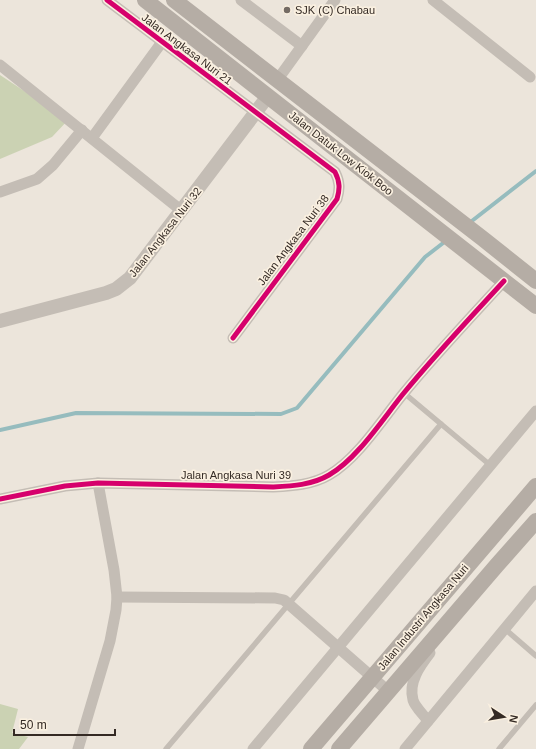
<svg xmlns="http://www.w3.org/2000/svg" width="536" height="749" viewBox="0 0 536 749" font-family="Arial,sans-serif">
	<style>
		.green { fill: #cbd2b3 }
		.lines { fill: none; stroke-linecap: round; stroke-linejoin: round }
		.stream { stroke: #96bcbe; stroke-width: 4 }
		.service { stroke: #c4bdb5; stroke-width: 5.5 }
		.minor { stroke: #c4bdb5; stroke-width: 11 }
		.tertiary { stroke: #c4bdb5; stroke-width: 14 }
		.secondary { stroke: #b5ada5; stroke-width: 16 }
		.cycleway-casing { stroke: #faf0e0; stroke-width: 8 }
		.cycleway { stroke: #d6006c; stroke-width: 5 }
		.poi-dot { fill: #746b64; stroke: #faf0e0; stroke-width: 1.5 }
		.labels { text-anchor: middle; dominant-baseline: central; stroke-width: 3.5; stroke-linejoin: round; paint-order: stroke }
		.poi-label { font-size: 11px; fill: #342a24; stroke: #faf0e0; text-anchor: start }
		.street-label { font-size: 11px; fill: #342a24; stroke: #faf0e0 }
	</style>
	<rect width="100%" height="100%" fill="#ece5db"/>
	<g class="green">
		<polygon points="0,75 68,120 52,137 0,159"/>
		<polygon points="0,704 18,709 12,733 28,737 19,749 0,749"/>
	</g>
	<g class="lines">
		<g class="stream">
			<polyline points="468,224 536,171"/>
			<polyline points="0,430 76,413 281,414 297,408 425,257 447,240"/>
		</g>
		<g class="service">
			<polyline points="404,393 490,465"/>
			<polyline points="505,629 536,656"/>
			<polyline points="166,749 441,424"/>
			<polyline points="499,749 536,705"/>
		</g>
		<g class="minor">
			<path d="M107 0 335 172C340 182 340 189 337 199L233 338"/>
			<polyline points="241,0 302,46"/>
			<polyline points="433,0 530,77"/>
			<polyline points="0,65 182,211"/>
			<polyline points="278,79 335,0"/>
			<polyline points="92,138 162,42"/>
			<polyline points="0,192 37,179 53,165 82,130"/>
			<path d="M0 499 65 486 98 483 273 487C292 486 312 485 329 475 357 459 382 420 403 394 435 355 470 318 504 281"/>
			<polyline points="117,597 275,598 284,600 388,691"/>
			<path d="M428 721C423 714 415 707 413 700 408 682 420 666 430 653"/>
			<polyline points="78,749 110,641 116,610 117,597 114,570 98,483"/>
			<polyline points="253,749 536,411"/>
			<polyline points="405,749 536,591"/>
		</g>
		<polyline class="tertiary" points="0,321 106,293 116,289 130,278 268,96"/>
		<g class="secondary">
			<polyline points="145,0 536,306"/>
			<polyline points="174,0 482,238 536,281"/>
			<polyline points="311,749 536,486"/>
			<polyline points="339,749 497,565 536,521"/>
		</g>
		<g class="cycleway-casing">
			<g id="cycleway">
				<path d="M107 0 335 172C340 182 340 189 337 199L233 338"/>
				<path d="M0 499 65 486 98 483 273 487C292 486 312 485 329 475 357 459 382 420 403 394 435 355 470 318 504 281"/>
			</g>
		</g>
		<use href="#cycleway" class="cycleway"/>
	</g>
	<circle class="poi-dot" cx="287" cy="10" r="4"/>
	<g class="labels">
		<g class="poi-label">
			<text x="295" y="10">SJK (C) Chabau</text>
		</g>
		<g class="street-label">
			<text transform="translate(187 49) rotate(37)">Jalan Angkasa Nuri 21</text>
			<text transform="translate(341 153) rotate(38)">Jalan Datuk Low Kiok Boo</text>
			<text transform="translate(165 232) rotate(-52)">Jalan Angkasa Nuri 32</text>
			<text transform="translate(293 240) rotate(-53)">Jalan Angkasa Nuri 38</text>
			<text x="236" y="475">Jalan Angkasa Nuri 39</text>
			<text transform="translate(423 617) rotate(-50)">Jalan Industri Angkasa Nuri</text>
		</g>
	</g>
	<g transform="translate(504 717) rotate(102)" stroke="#faf0e0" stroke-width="3" paint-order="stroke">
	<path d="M0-3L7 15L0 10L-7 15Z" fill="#342a24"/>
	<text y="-6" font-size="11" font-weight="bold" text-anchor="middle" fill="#342a24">N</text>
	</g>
	<path d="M14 729v6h101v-6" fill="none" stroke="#342a24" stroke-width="2"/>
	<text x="20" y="729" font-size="12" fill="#342a24" stroke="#faf0e0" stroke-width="3" paint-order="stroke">50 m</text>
</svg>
